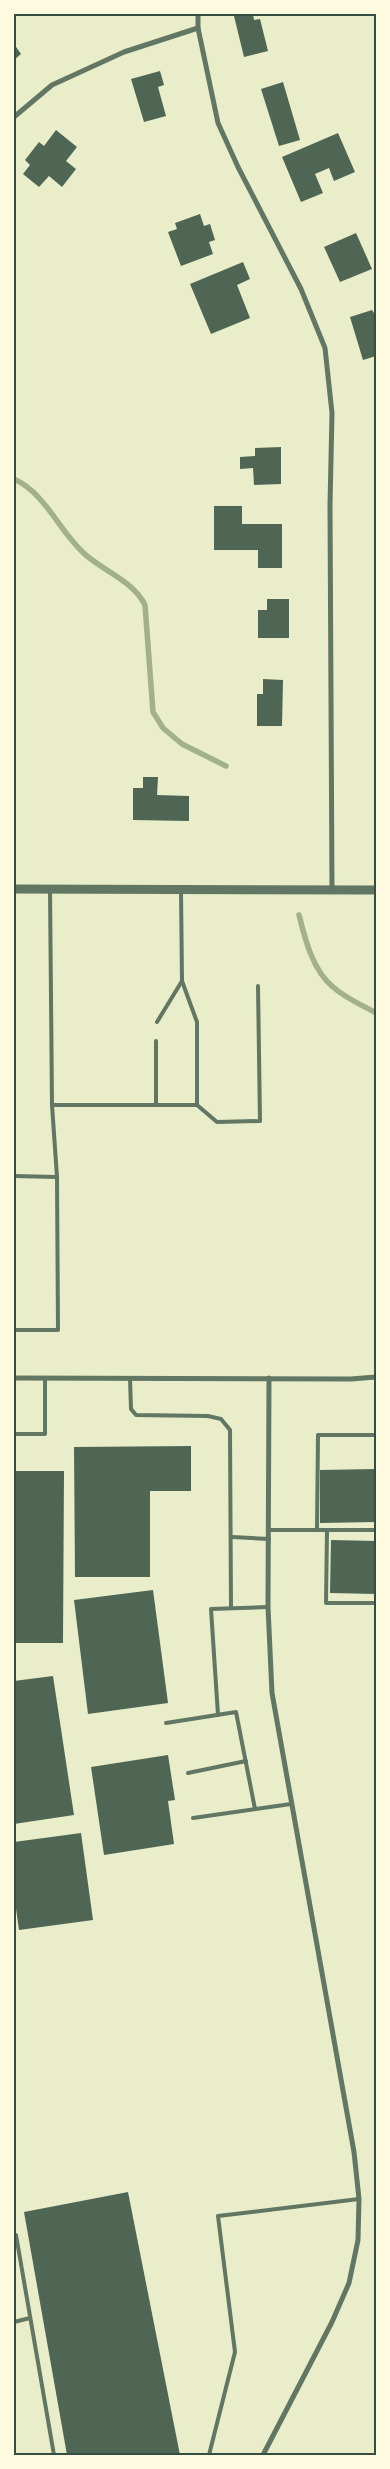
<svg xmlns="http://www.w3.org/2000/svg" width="390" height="2469" viewBox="0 0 390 2469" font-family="Cabin,sans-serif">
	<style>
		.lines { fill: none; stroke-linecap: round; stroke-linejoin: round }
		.stream { stroke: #a3b18a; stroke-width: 5.5 }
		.building { fill: #4f6655 }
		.service { stroke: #617663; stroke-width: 4 }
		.minor { stroke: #617663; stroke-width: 5 }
		.tertiary { stroke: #617663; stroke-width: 9 }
		.neatline { fill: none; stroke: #344e41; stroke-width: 2 }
	</style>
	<rect width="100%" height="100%" fill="#e9edc9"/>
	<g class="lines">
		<g class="stream">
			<path d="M14 479C47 494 60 534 87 556 106 572 134 582 145 605L153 712 163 728 182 744 226 766"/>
			<path d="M299 915C305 939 313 971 333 987 345 998 362 1005 376 1013"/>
		</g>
	</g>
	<g class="building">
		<polygon points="244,14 253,14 254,20 260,19 268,51 244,57 234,16"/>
		<polygon points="14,44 21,54 14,60"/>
		<polygon points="160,71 164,85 158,87 166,116 144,122 131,79"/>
		<polygon points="283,82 300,140 279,146 261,89"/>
		<polygon points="56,130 77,147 66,161 76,169 62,187 49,176 39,187 23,174 30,165 25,160 39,142 44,146"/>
		<polygon points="338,133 355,172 334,181 329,168 315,174 323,193 301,202 282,157"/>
		<polygon points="200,214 204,226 210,224 215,240 209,242 213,254 181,266 168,232 177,229 175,223"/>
		<polygon points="356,233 372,269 340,282 324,247"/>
		<polygon points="243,262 250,279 237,285 250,318 211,334 190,284"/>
		<polygon points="372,310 376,316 376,356 363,360 350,317"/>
		<polygon points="281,447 281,484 254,485 253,468 240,469 240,457 255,456 255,448"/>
		<polygon points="214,506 242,506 242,524 282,524 282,568 258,568 258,550 214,550"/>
		<polygon points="267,599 289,599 289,638 258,638 258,610 267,610"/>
		<polygon points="263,679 283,680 282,726 257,726 257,694 263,694"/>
		<polygon points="143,777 158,777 157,795 189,796 189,821 133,820 133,788 143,788"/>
		<polygon points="191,1446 191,1491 150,1491 150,1577 75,1577 74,1447"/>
		<polygon points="376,1469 376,1522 320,1523 320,1470"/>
		<polygon points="14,1471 64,1471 63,1643 14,1643"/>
		<polygon points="331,1540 376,1541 376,1594 330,1593"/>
		<polygon points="153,1590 168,1703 88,1714 74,1600"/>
		<polygon points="53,1676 74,1815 14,1824 14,1681"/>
		<polygon points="168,1755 175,1800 168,1801 174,1844 104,1855 91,1767"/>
		<polygon points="81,1833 93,1920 19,1930 14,1894 14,1842"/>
		<polygon points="128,2192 180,2455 67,2455 24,2212"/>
	</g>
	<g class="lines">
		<g class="service">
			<polyline points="50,889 52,1105 197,1105 197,1022 182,981 181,891"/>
			<polyline points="157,1022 182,981"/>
			<polyline points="156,1105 156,1041"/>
			<polyline points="197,1105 217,1122 260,1121 258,986"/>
			<polyline points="14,1176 57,1177"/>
			<polyline points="14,1330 58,1330 57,1177 52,1105"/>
			<polyline points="130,1378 131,1409 136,1415 208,1416 221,1419 230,1430 231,1608"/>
			<polyline points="14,1434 45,1434 45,1378"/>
			<polyline points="269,1530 376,1530"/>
			<polyline points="317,1530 318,1435 376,1435"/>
			<polyline points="327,1530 326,1603 376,1603"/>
			<polyline points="232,1537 269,1539"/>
			<polyline points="218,1715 211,1609 268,1607"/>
			<polyline points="166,1723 236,1712 255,1809"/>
			<polyline points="188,1773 246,1761"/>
			<polyline points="193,1818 291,1804"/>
			<polyline points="16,2235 54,2455"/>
			<polyline points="14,2322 30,2318"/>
			<polyline points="209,2455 235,2352 218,2216 359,2199"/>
		</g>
		<g class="minor">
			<polyline points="198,14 198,28 218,123 238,167 301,289 325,348 332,413 330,505 332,890"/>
			<polyline points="14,117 52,85 124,52 198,28"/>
			<polyline points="14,1378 351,1379 376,1377"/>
			<polyline points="263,2455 332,2322 349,2283 358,2240 359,2199 354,2152 272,1693 268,1607 269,1378"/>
		</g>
		<polyline class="tertiary" points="14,889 376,890"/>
	</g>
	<rect width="390" height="2469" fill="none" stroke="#fefae0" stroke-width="30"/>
	<rect x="15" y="15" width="360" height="2439" class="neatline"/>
</svg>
